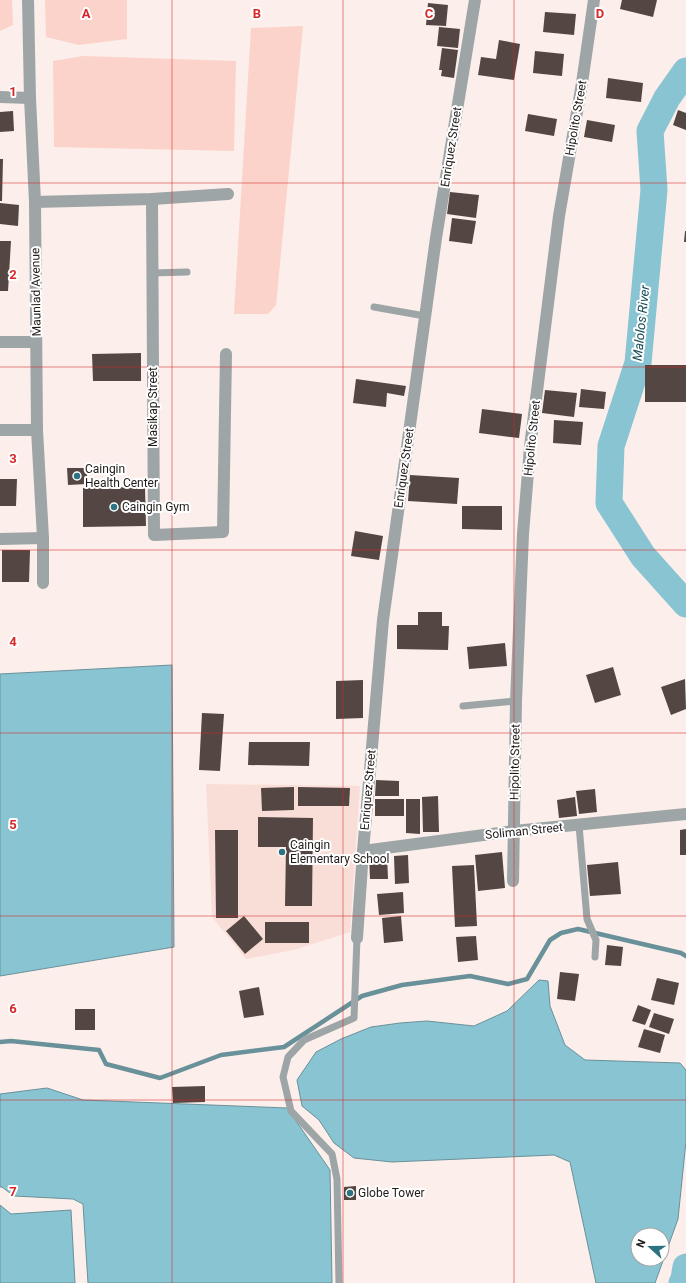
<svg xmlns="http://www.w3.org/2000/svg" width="686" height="1283" viewBox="0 0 686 1283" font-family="Roboto,sans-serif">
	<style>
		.built { fill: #f9ded8 }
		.green { fill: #fbd3ca }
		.water { fill: #88c4d1; stroke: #69919a; fill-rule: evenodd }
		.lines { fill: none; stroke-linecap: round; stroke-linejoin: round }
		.stream { stroke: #69919a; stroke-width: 4.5 }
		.river { stroke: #88c4d1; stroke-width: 27 }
		.building { fill: #544642 }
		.lane { stroke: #9da5a7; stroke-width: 7 }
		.street { stroke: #9da5a7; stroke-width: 12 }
		.grid { fill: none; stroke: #d62828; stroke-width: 1; stroke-opacity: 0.55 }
		.poi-dot { fill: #2c7280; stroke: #fff; stroke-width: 1.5 }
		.labels { text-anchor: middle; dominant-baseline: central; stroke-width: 4; stroke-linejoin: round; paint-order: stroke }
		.street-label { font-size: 12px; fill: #201a19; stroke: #fff }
		.poi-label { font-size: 12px; fill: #201a19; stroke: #fff; text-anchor: start }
		.water-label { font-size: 13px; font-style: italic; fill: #174c56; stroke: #fff }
		.grid-label { font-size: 13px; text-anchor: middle; font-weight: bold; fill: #d62828; stroke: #fff; stroke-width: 4; stroke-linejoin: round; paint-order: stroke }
	</style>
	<rect width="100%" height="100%" fill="#fceeea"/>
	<polygon class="built" points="206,784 360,786 350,932 294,950 246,959 212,917"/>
	<g class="green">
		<polygon points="0,0 12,0 13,25 0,31"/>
		<polygon points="45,0 127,0 127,39 79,45 46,37"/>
		<polygon points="303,26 276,305 268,314 234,314 251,28"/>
		<polygon points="83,56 236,61 234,151 54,147 53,61"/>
	</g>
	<g class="water">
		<polygon points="172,665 174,947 0,976 0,674"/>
		<path d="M539 980 548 981 550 1006 565 1045 585 1060 680 1063 686 1070V1141L678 1219 655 1283H596L570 1162 554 1155 392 1162 354 1158 334 1143 319 1120 302 1106 297 1080 316 1052 341 1039 371 1027 400 1023 427 1021 474 1026 507 1011ZM638 1235H662V1259H638Z"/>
		<polygon points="47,1088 83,1100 287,1108 330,1170 332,1283 88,1283 83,1204 73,1199 14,1196 2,1187 0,1187 0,1094"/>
		<polygon points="0,1205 11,1214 71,1210 75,1283 0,1283"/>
	</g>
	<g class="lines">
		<polyline class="stream" points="0,1042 11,1041 99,1050 106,1064 160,1078 221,1055 284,1047 362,996 402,985 470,976 508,984 527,979 550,940 561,933 578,929 681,953 686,956"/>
		<g class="river">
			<polyline points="686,71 667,98 650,131 654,190 638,363 611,446 609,503 643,556 686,604"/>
			<polyline points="682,1283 684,1279 686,1267"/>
		</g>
	</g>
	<g class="building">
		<polygon points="622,0 657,0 653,17 620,9"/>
		<polygon points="428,3 448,5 446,26 426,25"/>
		<polygon points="545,12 576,14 574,35 543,32"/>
		<polygon points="439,27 460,29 458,48 437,46"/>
		<polygon points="499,40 520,44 514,80 478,75 481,57 496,59"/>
		<polygon points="442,48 458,50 454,78 441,76 442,70 439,70"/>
		<polygon points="535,51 564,54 562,76 533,73"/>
		<polygon points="608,78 643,83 641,102 606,98"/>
		<polygon points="678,110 686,113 686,130 673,125"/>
		<polygon points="13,111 14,131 0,132 0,112"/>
		<polygon points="528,114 557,119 554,136 525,131"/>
		<polygon points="587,120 615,125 612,142 584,137"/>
		<polygon points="0,159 3,159 2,201 0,201"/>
		<polygon points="450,192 479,195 476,218 447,214"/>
		<polygon points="0,203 19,205 18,226 0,224"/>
		<polygon points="452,218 476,221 472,244 449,241"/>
		<polygon points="685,231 686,231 686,242 684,242"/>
		<polygon points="0,241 11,241 8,291 0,291"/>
		<polygon points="141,353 141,381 93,381 92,354"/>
		<rect x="645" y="365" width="41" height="37"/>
		<polygon points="356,379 406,386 404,396 387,393 386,407 353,403"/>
		<polygon points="581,389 606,392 604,409 579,407"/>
		<polygon points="545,390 577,393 574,417 542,413"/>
		<polygon points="482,409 522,414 519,438 479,433"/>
		<polygon points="554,420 583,422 581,445 553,443"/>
		<polygon points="67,468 87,468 87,484 68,485"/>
		<polygon points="410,475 459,478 457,504 408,501"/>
		<polygon points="0,479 17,479 16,506 0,506"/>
		<polygon points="145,487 146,526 83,527 83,488"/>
		<polygon points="462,506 502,506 502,530 462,529"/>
		<polygon points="355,531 383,536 379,560 351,556"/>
		<polygon points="2,550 30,550 29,582 2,582"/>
		<polygon points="418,612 442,612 442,626 449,626 448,650 397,649 397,625 418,625"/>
		<polygon points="505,643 507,666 469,669 467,647"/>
		<polygon points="613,667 621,695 595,703 586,675"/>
		<polygon points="685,679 686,709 671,715 661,687"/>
		<polygon points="363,680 363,718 336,719 336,681"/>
		<polygon points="202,713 224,714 220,771 199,770"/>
		<polygon points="249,742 310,742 309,766 248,765"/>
		<polygon points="376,780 399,781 399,796 375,796"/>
		<polygon points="294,787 294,810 262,811 261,788"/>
		<polygon points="298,787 350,788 349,806 298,806"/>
		<polygon points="595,789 597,812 579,814 576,791"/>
		<polygon points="438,796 439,832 423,832 422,797"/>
		<polygon points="575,797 577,816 559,818 557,800"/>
		<rect x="375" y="799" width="29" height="17"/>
		<polygon points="406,799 420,799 420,834 406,833"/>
		<polygon points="258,817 313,818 312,906 285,906 286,847 258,847"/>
		<polygon points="686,829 686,855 680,855 680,830"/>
		<polygon points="215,830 238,830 238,918 216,918"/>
		<polygon points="502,852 505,888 478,891 475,855"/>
		<polygon points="369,855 387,855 388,879 370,879"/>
		<polygon points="408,855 409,883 395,884 394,856"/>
		<polygon points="618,862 621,894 590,896 587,865"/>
		<polygon points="474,865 477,926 455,927 452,866"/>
		<polygon points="403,892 404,913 379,915 377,894"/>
		<polygon points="244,916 263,939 245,954 226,931"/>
		<polygon points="401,916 403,941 384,943 382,918"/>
		<rect x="265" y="922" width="44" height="21"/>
		<polygon points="476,936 478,960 458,962 456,937"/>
		<polygon points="607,945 623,947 621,966 605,965"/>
		<polygon points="560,972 579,974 575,1001 557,999"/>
		<polygon points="657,978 679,983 674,1005 651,1000"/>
		<polygon points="259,987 264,1015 244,1018 239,991"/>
		<polygon points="638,1005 651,1010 645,1025 632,1021"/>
		<rect x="75" y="1009" width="20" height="21"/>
		<polygon points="654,1013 674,1019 669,1034 649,1027"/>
		<polygon points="644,1029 665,1035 660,1053 638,1047"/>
		<polygon points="205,1086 205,1102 173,1103 172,1087"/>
		<polygon points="356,1186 356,1200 344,1200 344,1187"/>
	</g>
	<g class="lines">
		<g class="lane">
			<polyline points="152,273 187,272"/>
			<polyline points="374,307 425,316"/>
			<polyline points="463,706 516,701"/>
			<polyline points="579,825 587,919 596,940 595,957"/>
			<polyline points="339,1283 337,1179 332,1154 291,1111 283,1077 288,1057 304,1040 354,1018 357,938"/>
		</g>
		<g class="street">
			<polyline points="28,0 30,98 35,202 37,430 43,538 43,583"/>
			<polyline points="0,97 30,98"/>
			<polyline points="152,199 154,535 223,532 226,354"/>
			<polyline points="35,202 152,199 228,194"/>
			<polyline points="0,342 36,342"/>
			<polyline points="0,430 37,430"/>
			<polyline points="0,539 43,538"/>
			<polyline points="363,851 514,831 686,814"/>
			<polyline points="513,881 516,701 523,534 530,447 559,216 582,83 594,0"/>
			<polyline points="357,938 363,851 383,620 436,238 475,0"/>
		</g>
	</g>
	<path class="grid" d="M172 0V1283M343 0V1283M514 0V1283M0 183H686M0 367H686M0 550H686M0 733H686M0 916H686M0 1100H686"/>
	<g class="poi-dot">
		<circle cx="77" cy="476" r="4"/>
		<circle cx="114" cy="507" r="4"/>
		<circle cx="282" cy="852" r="4"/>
		<circle cx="350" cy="1193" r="4"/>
	</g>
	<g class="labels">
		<g class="street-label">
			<text transform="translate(576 118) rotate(-80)">Hipolito Street</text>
			<text transform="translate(451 147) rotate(-81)">Enriquez Street</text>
			<text transform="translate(36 292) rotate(-91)">Maunlad Avenue</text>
			<text transform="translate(153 407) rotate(-90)">Masikap Street</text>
			<text transform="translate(532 438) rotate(-84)">Hipolito Street</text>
			<text transform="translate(404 468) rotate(-82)">Enriquez Street</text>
			<text transform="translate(515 762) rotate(-89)">Hipolito Street</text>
			<text transform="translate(368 790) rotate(-85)">Enriquez Street</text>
			<text transform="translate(524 831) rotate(-6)">Soliman Street</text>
		</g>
		<g class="poi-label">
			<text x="85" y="469">Caingin<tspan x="85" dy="14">Health Center</tspan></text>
			<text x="122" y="507">Caingin Gym</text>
			<text x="290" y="845">Caingin<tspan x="290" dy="14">Elementary School</tspan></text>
			<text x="358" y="1193">Globe Tower</text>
		</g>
		<g class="water-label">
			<text transform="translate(641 323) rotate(-84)">Malolos River</text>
		</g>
	</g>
	<g class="grid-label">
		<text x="86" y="18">A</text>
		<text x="257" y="18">B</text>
		<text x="429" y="18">C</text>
		<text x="600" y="18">D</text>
		<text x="13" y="96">1</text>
		<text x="13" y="279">2</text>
		<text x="13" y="463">3</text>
		<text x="13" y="646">4</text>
		<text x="13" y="829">5</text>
		<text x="13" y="1013">6</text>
		<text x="13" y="1196">7</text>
	</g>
	<g transform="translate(650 1247) rotate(291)"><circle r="19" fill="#ffffff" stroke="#a6a3a3"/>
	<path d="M0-3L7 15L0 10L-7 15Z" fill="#2c7280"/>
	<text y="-6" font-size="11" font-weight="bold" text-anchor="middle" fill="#201a19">N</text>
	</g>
</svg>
